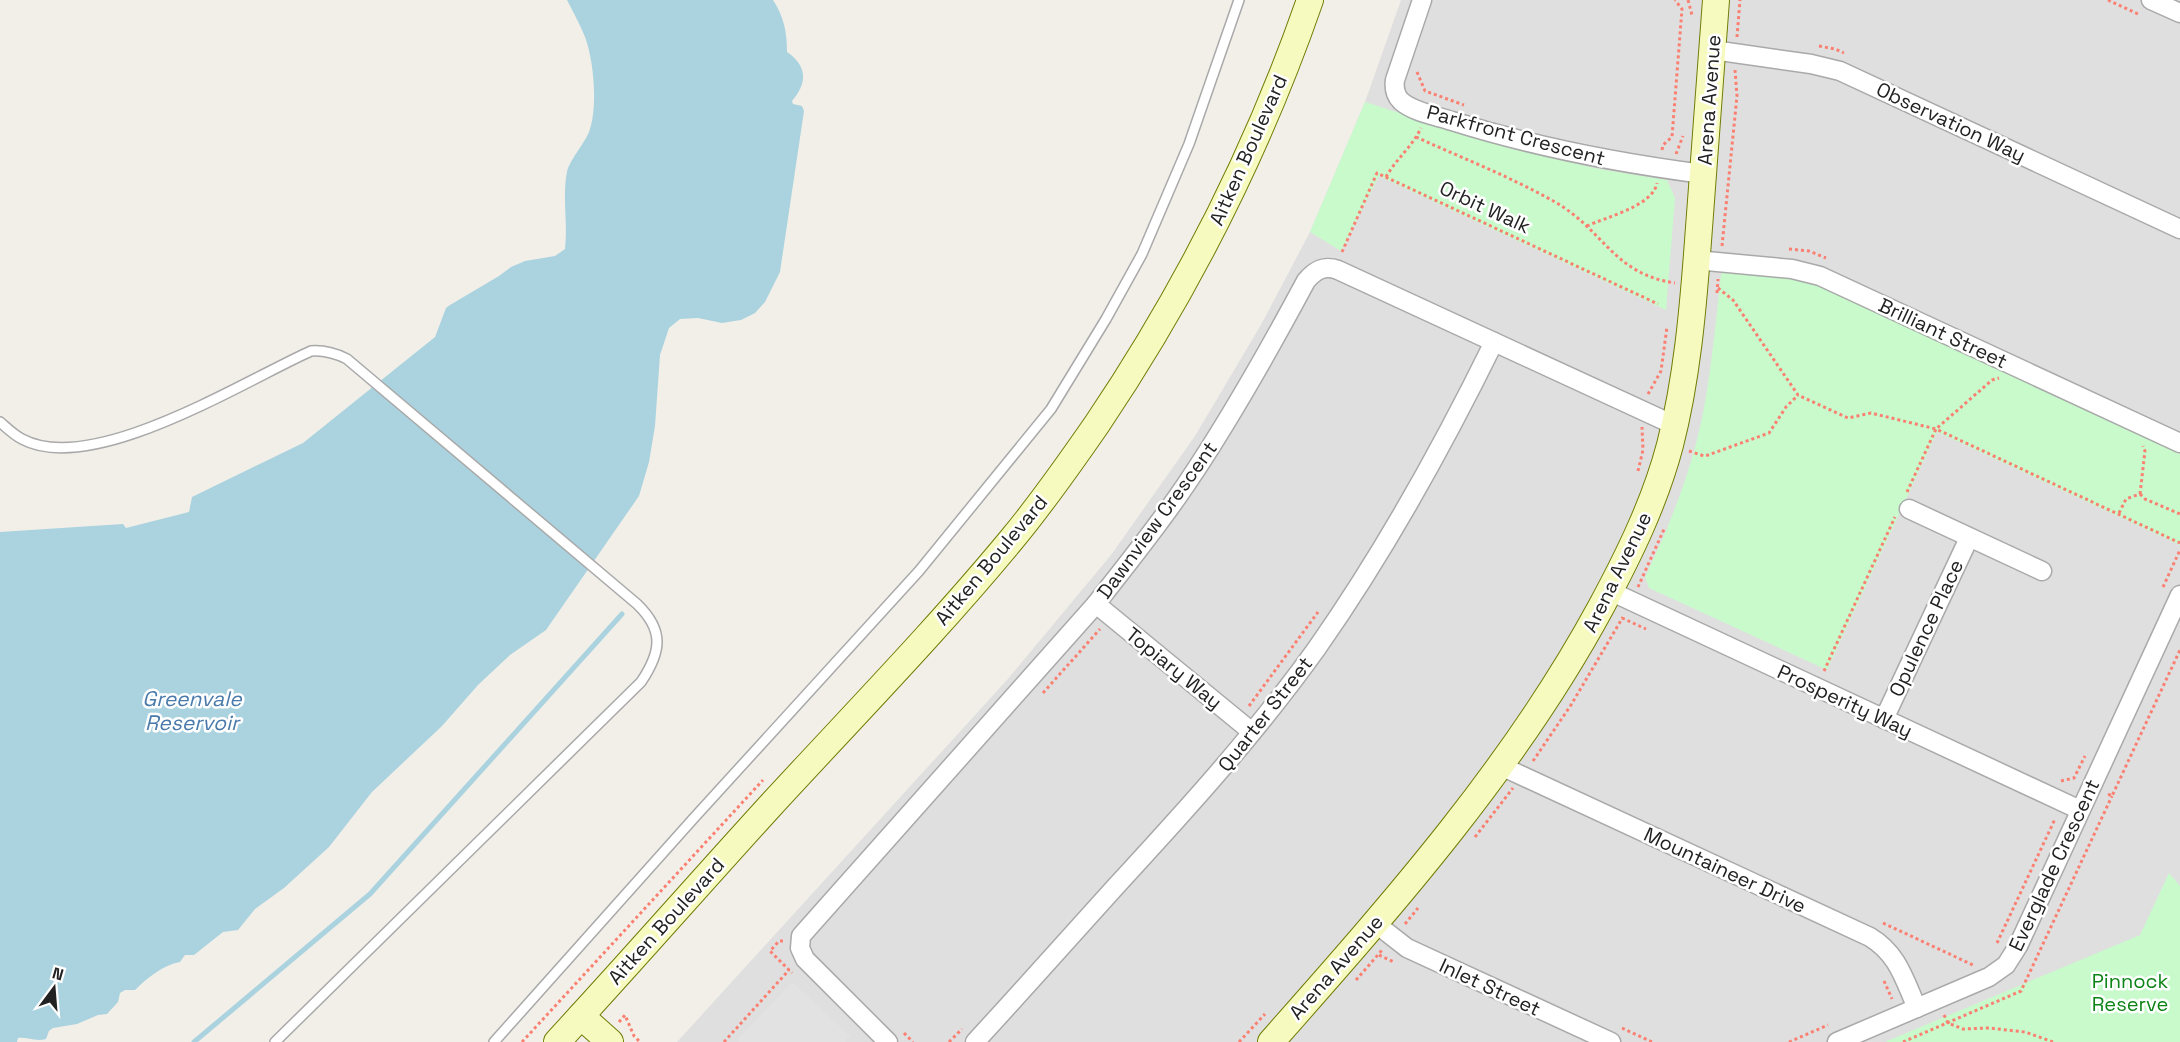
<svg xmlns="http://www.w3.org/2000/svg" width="2180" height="1042" viewBox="0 0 2180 1042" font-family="'Space Grotesk',sans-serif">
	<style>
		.residential { fill: #e0dfdf }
		.park { fill: #c8facc }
		.parking { fill: #e2e2e2 }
		.water { fill: #aad3df }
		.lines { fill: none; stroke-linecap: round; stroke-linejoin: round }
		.stream { stroke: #aad3df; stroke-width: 5 }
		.lane-casing { stroke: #a9a9a9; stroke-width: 12 }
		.street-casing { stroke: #a9a9a9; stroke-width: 21 }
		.secondary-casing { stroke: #707d05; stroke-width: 28 }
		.path { stroke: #fa8072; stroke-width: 3; stroke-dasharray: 3 3; stroke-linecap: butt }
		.lane { stroke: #fff; stroke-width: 9 }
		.street { stroke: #fff; stroke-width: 18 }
		.secondary { stroke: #f7fabf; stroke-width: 26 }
		.labels { text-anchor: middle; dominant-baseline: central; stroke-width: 5; stroke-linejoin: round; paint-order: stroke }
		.street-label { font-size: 20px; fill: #222; stroke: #fff }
		.park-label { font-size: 20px; fill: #0c8416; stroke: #fff }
		.water-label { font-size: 21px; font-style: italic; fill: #4a7aab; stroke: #fff }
	</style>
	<rect width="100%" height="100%" fill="#f2efe9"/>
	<polygon class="residential" points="1401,0 2180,0 2180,1042 677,1042 1007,680 1111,555 1195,436 1262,323 1310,232 1365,102"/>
	<g class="park">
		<polygon points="1365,102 1513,149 1599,169 1667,180 1675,198 1666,310 1379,176 1341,251 1310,232"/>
		<path d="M1723 272 1798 279 1812 283 2180 454V545L1937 432 1827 670 1649 588 1645 577C1671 523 1693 467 1704 408 1712 364 1716 319 1721 275Z"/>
		<polygon points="2169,873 2180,886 2180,1042 1885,1042 2140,935"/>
	</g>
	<polygon class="parking" points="792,982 850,1036 845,1042 739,1042 737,1040"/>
	<path class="water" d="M567 0H773C784 17 787 32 787 52 807 66 808 82 792 101L793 104 802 106 804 111 780 272 765 302 755 313 741 320 722 323 698 318 680 319 669 328 660 355 655 426 649 462 639 496 546 630 510 655 478 685 442 726 372 792 329 847 284 888 255 909 238 930 223 932 194 955H185L180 962C163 965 147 978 135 990H125L120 993 118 1002 107 1014 98 1015 77 1024 53 1028 49 1031 46 1039C36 1042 27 1037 18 1038L17 1042H0V532L123 524 126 528 189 512 192 497 303 443 435 337 446 308 450 305 499 276 511 267 525 261 555 256 565 249C568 223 562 197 567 172 569 161 584 144 589 132 598 108 594 61 585 37 580 24 573 12 567 0Z"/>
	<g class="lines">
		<polyline class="stream" points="194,1042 370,894 622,614"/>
		<g class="lane-casing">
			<g id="lane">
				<path d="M0 422C7 428 14 435 22 439 92 477 244 381 311 351 325 350 335 353 347 359L637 604C665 631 661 652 641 682L275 1042"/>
				<polyline points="494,1042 693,819 919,571 1051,409 1106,319 1142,254 1189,144 1239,0"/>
			</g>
		</g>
		<g class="street-casing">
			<g id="street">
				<path d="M1422 0 1395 80C1394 87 1395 95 1401 101 1413 112 1437 116 1452 121 1535 147 1618 163 1703 174"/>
				<polyline points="2151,0 2180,13"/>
				<polyline points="1713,50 1811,64 1840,71 2180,229"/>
				<polyline points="1696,260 1792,269 1820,276 2180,443"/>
				<polyline points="1909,509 2042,571"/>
				<polyline points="1610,591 2080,810"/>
				<polyline points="1096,604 1252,732"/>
				<polyline points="1884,719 1969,538"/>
				<path d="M1501 766 1870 937C1898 954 1904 979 1917 1008"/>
				<polyline points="1375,923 1407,948 1611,1042"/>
				<path d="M888 1042 805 959 800 948 801 936 1096 604C1127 564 1159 525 1187 483 1231 418 1269 350 1306 281 1315 270 1324 265 1338 270L1674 425"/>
				<path d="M975 1042C1023 990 1070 937 1118 884 1188 808 1257 732 1317 648 1385 551 1442 448 1494 342"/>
				<polyline points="1837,1042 1989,977 2006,965 2018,946 2180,595"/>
			</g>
		</g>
		<g class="secondary-casing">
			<g id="secondary">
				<polyline points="581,1016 610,1042"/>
				<path d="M557 1042C629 964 699 884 771 805 852 717 936 631 1012 539 1042 503 1070 463 1097 424 1186 292 1258 150 1310 0"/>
				<path d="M1271 1042C1391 906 1514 768 1601 607 1629 555 1655 502 1670 445 1687 379 1693 309 1698 241 1704 161 1710 80 1716 0"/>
			</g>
		</g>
		<g class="path">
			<polyline points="1688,0 1692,15"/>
			<polyline points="2108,0 2140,15"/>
			<polyline points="1737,37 1740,0"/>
			<polyline points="1819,46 1835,49 1844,53"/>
			<polyline points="1417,72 1425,91 1464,105"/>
			<path d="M1416 137C1462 158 1511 177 1555 202 1604 230 1613 274 1675 283"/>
			<polyline points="1662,150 1663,145 1672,137 1682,9 1675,0"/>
			<polyline points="1676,154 1683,136"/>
			<path d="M1386 177C1396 159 1412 147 1421 128"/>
			<path d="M1587 226C1606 217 1653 206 1657 183"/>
			<polyline points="1722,246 1737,96 1735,70"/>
			<polyline points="1789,249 1809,251 1826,258"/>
			<polyline points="1342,252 1377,173 1658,304"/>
			<polyline points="1718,288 1733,300 1798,395 1848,418 1871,413 1936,429 1992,380 1999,378"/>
			<polyline points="1717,293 1718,279"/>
			<polyline points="1648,394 1661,371 1667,327"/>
			<polyline points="1689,451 1704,456 1708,455 1769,433 1786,407 1798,395"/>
			<polyline points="1638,471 1643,450 1642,427"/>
			<polyline points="1907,492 1936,429 2180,543"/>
			<polyline points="2140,494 2145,451 2143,446"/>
			<polyline points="2140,494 2145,499 2180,514"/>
			<polyline points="2119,513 2126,499 2140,494"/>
			<polyline points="1638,587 1665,527"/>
			<polyline points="2163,587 2180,550"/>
			<polyline points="1622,618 1646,629"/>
			<polyline points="1824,671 1895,517"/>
			<polyline points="1043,693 1100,629"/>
			<polyline points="1249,706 1318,612"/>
			<polyline points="1533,761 1571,705 1623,617"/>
			<polyline points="2061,781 2074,778 2085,756"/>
			<polyline points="2108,794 2112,796 2180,650"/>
			<polyline points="1475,837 1513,788"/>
			<polyline points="1883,923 1973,965"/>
			<polyline points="1405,924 1418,908"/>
			<polyline points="783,941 779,941 770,951 792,973"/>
			<polyline points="1997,943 2055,819"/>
			<polyline points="1379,955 1394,962"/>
			<polyline points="1356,980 1383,949"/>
			<polyline points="1884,981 1892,999"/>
			<polyline points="1944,1015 1948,1023 1963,1029 1989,1028 2025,1032 2053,1042"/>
			<polyline points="619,1022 625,1015 634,1036 640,1042"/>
			<polyline points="1622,1028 1652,1042"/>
			<polyline points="904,1033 913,1042"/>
			<polyline points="522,1042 763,780"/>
			<polyline points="724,1042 789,970"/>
			<polyline points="949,1042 962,1029"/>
			<polyline points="1239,1042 1265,1014"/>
			<polyline points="1789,1042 1828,1025"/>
			<polyline points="1903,1042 2021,991 2112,796"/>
		</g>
		<use href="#lane" class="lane"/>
		<use href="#street" class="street"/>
		<use href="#secondary" class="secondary"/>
	</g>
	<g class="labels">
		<g class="street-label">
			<text transform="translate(1709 100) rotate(-86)">Arena Avenue</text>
			<text transform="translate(1951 122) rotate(25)">Observation Way</text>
			<text transform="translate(1516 135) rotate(15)">Parkfront Crescent</text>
			<text transform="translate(1248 150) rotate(-66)">Aitken Boulevard</text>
			<text transform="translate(1485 207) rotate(25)">Orbit Walk</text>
			<text transform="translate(1943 333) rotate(25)">Brilliant Street</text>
			<text transform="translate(1157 520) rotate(-54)">Dawnview Crescent</text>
			<text transform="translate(991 560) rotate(-50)">Aitken Boulevard</text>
			<text transform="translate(1617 572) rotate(-64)">Arena Avenue</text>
			<text transform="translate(1926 628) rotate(-65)">Opulence Place</text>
			<text transform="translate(1174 668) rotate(39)">Topiary Way</text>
			<text transform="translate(1845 701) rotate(25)">Prosperity Way</text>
			<text transform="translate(1265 714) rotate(-52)">Quarter Street</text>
			<text transform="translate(2054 865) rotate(-65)">Everglade Crescent</text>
			<text transform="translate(1725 870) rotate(25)">Mountaineer Drive</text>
			<text transform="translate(666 921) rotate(-48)">Aitken Boulevard</text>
			<text transform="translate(1336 967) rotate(-49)">Arena Avenue</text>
			<text transform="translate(1490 987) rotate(25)">Inlet Street</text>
		</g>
		<g class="park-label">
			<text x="2130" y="981">Pinnock<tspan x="2130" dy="23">Reserve</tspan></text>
		</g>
		<g class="water-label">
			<text x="192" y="698">Greenvale<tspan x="192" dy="24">Reservoir</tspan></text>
		</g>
	</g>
	<g transform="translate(54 988) rotate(16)" stroke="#ffffff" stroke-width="4.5" paint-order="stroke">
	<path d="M0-4.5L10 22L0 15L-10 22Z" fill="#222222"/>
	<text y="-9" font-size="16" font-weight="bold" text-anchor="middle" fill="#222222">N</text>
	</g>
</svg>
